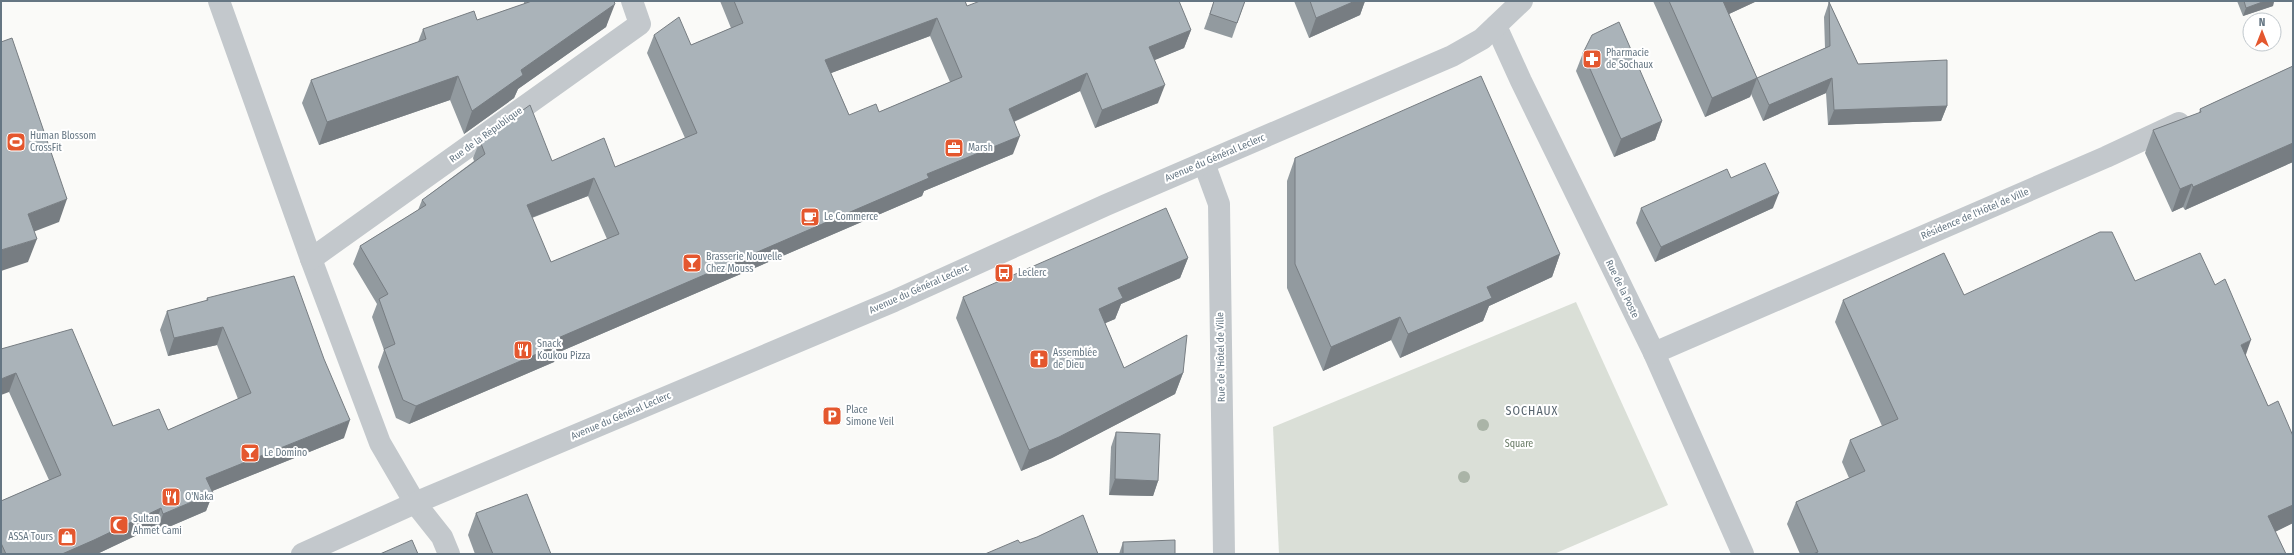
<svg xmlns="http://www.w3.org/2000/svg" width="2294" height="555" viewBox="0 0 2294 555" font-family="'Fira Sans Condensed',sans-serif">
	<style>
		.green { fill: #dadfd7 }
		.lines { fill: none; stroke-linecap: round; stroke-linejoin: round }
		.minor { stroke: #c3c8cc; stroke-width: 22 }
		.tree { fill: #aab4a7 }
		.wall { fill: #929a9f; fill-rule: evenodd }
		.shaded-wall { fill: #777d82 }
		.building { fill: #aab3b9; stroke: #777d82; fill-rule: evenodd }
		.labels { text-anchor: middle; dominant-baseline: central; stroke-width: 4; stroke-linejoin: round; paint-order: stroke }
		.poi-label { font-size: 10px; fill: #657683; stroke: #fff; text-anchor: start }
		.street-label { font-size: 10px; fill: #657683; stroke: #fff }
		.park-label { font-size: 10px; fill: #687a64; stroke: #fff }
		.quarter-label { font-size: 12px; letter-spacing: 1px; fill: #57646e; stroke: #fff }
	</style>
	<rect width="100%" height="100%" fill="#fafaf8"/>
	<polygon class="green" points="1576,302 1668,505 1554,554 1279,554 1273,427"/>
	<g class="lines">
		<g class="minor">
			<polyline points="219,1 311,259 380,443 415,503 442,537 449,554"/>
			<polyline points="1496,26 1521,81 1654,353 1743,554"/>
			<polyline points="1204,163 1219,204 1224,554"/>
			<polyline points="311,259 640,24 632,1"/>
			<polyline points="1654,353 2106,157 2179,123"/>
			<polyline points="302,554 415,503 894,301 1106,205 1452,56 1482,39 1522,1"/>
		</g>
	</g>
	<g class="tree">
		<circle cx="1483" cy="425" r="6"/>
		<circle cx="1464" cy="477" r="6"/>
	</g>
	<g class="wall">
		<polygon points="524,1 614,1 606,27 518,89 514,98 464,134 450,100 319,145 302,103 311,80 418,42 423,29 477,20 524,4"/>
		<path d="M720 1H965L967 6 1191 30 1184 48 1154 60 1158 103 1095 128 1080 91 1014 122 1013 154 924 191 922 196 557 353 554 362 409 424 396 418 378 367 384 350 372 317 377 304 353 264 360 246 418 210 422 200 474 161 473 158 480 141 552 161 615 167 685 138 647 53 654 35 691 45 731 28ZM930 36 950 82 879 112 849 115 831 73ZM588 196 607 239 551 262 532 218Z"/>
		<polygon points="1214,1 1245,1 1232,38 1204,29"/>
		<polygon points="1294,1 1365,1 1360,15 1309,38"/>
		<polygon points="1653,1 1757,1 1729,14 1757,78 1825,48 1824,17 1829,2 1858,64 1947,106 1941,121 1828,125 1826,93 1763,121 1751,94 1750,97 1705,117"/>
		<polygon points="2237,1 2274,1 2273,6 2243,16"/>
		<polygon points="1583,53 1662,121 1655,140 1614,157 1576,71"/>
		<polygon points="2293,66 2293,162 2185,210 2183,207 2172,212 2145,153 2153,130 2199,113 2200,109"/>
		<polygon points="1295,158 1560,254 1552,277 1489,306 1483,321 1400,358 1391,340 1323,371 1287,288 1287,181"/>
		<polygon points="1731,178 1773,208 1655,262 1636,223 1641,208"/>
		<polygon points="1188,258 1180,278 1121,304 1115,319 1105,323 1124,368 1183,373 1175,394 1052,458 1021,471 956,318 963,297"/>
		<polygon points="2135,281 2246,356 2268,406 2293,436 2293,523 2275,532 2286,554 1800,554 1787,524 1796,502 1849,478 1842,462 1850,440 1882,426 1835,322 1843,300 1964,295"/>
		<polygon points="207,298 344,438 212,491 213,493 206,511 157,532 154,527 97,554 1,554 1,501 49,480 9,392 1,349 113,426 168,430 238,399 217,345 168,356 160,330 167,311 206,301"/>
		<polygon points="1116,432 1158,481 1153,496 1109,495 1111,447"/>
		<polygon points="476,513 551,554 475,554 468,535"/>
		<polygon points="1123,542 1175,554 1119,554"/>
	</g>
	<g class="shaded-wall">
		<polygon points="1355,1 1365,1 1360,15 1309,38 1316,18"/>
		<polygon points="1723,1 1757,1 1716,20"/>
		<polygon points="2265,1 2274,1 2273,6 2243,16 2246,8"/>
		<polygon points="615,4 606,27 518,89 514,98 464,134 472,111 521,70"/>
		<polygon points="937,18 930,36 818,78 825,60"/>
		<polygon points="1191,30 1184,48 1143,65 1149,47"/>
		<polygon points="1087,73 1080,91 1002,127 1009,109"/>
		<polygon points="458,76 450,100 319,145 327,122"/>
		<polygon points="1757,78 1750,97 1705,117 1712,98"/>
		<polygon points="1832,78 1826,93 1763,121 1769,105"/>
		<polygon points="1165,85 1158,103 1095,128 1102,110"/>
		<polygon points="1947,106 1941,121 1828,125 1834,110"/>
		<polygon points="1662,121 1655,140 1614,157 1621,139"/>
		<polygon points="1020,136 1013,154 924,191 922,196 557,353 554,362 409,424 416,406 558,338 927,174"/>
		<polygon points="2293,143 2293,162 2185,210 2193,187"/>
		<polygon points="594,178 588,196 520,222 527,205"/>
		<polygon points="2192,184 2183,207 2172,212 2180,189"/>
		<polygon points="1779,193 1773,208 1655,262 1661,247"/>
		<polygon points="67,199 59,222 20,237 28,214"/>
		<polygon points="37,239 28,262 1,271 1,250"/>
		<polygon points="1560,254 1552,277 1489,306 1483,321 1400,358 1408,334 1487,287"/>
		<polygon points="1188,258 1180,278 1121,304 1115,319 1092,329 1099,309 1118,288"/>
		<polygon points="1400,317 1391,340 1323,371 1331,347"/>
		<polygon points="223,327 217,345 168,356 174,338"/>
		<polygon points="2251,340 2243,363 2241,345"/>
		<polygon points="16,373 9,392 1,395 1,379"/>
		<polygon points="1183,373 1175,394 1052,458 1021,471 1029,450"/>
		<polygon points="350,420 344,438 200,496 206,478"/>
		<polygon points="1115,479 1158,481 1153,496 1109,495"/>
		<polygon points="213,493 206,511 157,532 163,514"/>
		<polygon points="2293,505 2293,523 2260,539 2268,516"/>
		<polygon points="161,508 154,527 97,554 62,554"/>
	</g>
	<g class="building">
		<polygon points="532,1 614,1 615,4 521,70 523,75 472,111 458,76 327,122 311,80 426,39 423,29 474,11 477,20"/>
		<path d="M734 1H965L967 6 980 1H1179L1191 30 1149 47 1165 85 1102 110 1087 73 1009 109 1020 136 927 174 929 178 558 338 560 344 416 406 403 400 384 349 395 344 379 299 388 294 360 246 426 205 422 200 485 154 480 141 530 105 552 161 604 138 615 167 697 133 654 35 679 17 691 45 743 23ZM937 18 962 77 879 112 876 104 849 115 825 60ZM594 178 619 234 551 262 527 205Z"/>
		<polygon points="1214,1 1245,1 1237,23 1210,14"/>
		<polygon points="1310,1 1355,1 1316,18"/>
		<polygon points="1669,1 1723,1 1757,78 1712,98"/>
		<polygon points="2244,1 2265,1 2246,8"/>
		<polygon points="1829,2 1858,64 1947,60 1947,106 1834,110 1832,78 1769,105 1757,78 1830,46"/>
		<polygon points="1619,22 1662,121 1621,139 1583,53 1592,35"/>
		<polygon points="12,38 67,199 28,214 37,239 1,250 1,42"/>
		<polygon points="2293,66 2293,143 2193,187 2192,184 2180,189 2153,130 2201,112 2200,109"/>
		<polygon points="1481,76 1560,254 1487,287 1492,298 1408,334 1400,317 1331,347 1295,264 1295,158"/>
		<polygon points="1765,163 1779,193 1661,247 1641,208 1727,169 1731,178"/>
		<polygon points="1166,208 1188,258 1118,288 1123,298 1099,309 1124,368 1187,335 1183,373 1059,437 1029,450 963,297"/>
		<polygon points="2100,232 2112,232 2135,281 2200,253 2215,285 2225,279 2251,340 2241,345 2268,406 2278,401 2293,436 2293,505 2268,516 2286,554 1813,554 1818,552 1796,502 1865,471 1850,440 1898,419 1843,300 1944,253 1964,295"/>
		<polygon points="294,276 324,359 350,420 206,478 213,493 163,514 161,508 94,540 62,554 6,554 1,543 1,501 61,475 16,373 1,379 1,349 72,329 113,426 159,409 168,430 251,393 223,327 174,338 167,311 208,300 207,298"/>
		<polygon points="1116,432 1160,434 1158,481 1115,479"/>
		<polygon points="527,494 551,554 493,554 476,513"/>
		<polygon points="1083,515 1098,554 985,554 1018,540 1020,543 1037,537"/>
		<polygon points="412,540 418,554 380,554"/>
		<polygon points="1175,540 1175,554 1123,554 1123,542"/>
	</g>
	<defs>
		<g id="pharmacy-square" transform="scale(1)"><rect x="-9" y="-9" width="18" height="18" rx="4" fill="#e4572e" stroke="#fff"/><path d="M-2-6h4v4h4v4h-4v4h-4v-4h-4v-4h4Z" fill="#fff"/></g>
		<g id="stadium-square" transform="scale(1)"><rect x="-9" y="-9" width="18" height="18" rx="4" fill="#e4572e" stroke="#fff"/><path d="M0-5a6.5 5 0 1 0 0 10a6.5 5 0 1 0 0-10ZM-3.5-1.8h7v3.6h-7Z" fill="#fff"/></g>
		<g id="office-square" transform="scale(1)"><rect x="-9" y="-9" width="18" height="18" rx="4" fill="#e4572e" stroke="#fff"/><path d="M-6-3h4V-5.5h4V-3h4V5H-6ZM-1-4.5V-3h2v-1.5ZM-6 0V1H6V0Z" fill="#fff"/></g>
		<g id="cafe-square" transform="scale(1)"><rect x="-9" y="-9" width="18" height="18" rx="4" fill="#e4572e" stroke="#fff"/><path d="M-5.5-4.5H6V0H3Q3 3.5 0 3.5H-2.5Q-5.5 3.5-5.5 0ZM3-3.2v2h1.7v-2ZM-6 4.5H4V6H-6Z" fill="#fff"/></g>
		<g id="bar-square" transform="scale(1)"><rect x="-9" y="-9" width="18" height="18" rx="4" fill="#e4572e" stroke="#fff"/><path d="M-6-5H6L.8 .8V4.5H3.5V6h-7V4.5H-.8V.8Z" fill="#fff"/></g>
		<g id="bus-square" transform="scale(1)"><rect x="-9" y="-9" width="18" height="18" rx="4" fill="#e4572e" stroke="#fff"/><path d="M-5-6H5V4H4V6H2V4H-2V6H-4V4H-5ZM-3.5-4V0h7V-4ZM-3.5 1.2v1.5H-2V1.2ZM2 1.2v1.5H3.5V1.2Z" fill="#fff"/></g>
		<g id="restaurant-square" transform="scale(1)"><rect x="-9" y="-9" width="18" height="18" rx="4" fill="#e4572e" stroke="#fff"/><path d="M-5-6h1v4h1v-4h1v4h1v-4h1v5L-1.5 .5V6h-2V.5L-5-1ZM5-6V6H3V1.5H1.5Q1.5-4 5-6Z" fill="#fff"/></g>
		<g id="church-square" transform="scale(1)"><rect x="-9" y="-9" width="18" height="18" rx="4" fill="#e4572e" stroke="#fff"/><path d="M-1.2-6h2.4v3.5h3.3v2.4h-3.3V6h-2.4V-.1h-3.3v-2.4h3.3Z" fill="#fff"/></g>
		<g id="parking-square" transform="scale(1)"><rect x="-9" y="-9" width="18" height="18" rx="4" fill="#e4572e" stroke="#fff"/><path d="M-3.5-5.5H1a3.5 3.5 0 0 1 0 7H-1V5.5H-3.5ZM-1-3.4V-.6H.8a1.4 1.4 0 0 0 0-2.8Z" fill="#fff"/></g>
		<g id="mosque-square" transform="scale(1)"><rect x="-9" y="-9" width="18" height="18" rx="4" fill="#e4572e" stroke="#fff"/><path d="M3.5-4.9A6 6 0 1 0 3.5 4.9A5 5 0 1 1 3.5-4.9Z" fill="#fff"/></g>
		<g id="shop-square" transform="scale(1)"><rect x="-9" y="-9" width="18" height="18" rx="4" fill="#e4572e" stroke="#fff"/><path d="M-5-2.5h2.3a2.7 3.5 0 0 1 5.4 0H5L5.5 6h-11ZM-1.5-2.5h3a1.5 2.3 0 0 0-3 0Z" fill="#fff"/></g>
	</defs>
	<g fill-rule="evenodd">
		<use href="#pharmacy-square" x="1592" y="59"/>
		<use href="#stadium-square" x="16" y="142"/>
		<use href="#office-square" x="954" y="148"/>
		<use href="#cafe-square" x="810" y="217"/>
		<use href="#bar-square" x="692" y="263"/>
		<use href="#bus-square" x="1004" y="273"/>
		<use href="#restaurant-square" x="523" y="350"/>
		<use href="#church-square" x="1039" y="359"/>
		<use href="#parking-square" x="832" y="416"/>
		<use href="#bar-square" x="250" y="453"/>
		<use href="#restaurant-square" x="171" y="497"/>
		<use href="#mosque-square" x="119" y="525"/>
		<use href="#shop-square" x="67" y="537"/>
	</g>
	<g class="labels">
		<g class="poi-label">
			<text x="1606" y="53">Pharmacie<tspan x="1606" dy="12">de Sochaux</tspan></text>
			<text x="30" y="136">Human Blossom<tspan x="30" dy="12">CrossFit</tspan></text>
			<text x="968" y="148">Marsh</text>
			<text x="824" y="217">Le Commerce</text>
			<text x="706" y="257">Brasserie Nouvelle<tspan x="706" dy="12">Chez Mouss</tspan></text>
			<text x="1018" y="273">Leclerc</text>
			<text x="537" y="344">Snack<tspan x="537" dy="12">Koukou Pizza</tspan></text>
			<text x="1053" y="353">Assemblée<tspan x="1053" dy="12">de Dieu</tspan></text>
			<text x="846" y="410">Place<tspan x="846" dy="12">Simone Veil</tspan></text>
			<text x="264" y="453">Le Domino</text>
			<text x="185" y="497">O'Naka</text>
			<text x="133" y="519">Sultan<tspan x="133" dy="12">Ahmet Cami</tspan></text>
			<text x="53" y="537" text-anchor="end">ASSA Tours</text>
		</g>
		<g class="street-label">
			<text transform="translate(486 135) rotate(-36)">Rue de la République</text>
			<text transform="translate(1215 158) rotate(-23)">Avenue du Général Leclerc</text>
			<text transform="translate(1975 214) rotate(-23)">Résidence de l'Hôtel de Ville</text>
			<text transform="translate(919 289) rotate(-24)">Avenue du Général Leclerc</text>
			<text transform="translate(1622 289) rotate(64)">Rue de la Poste</text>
			<text transform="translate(1221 357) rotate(-91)">Rue de l'Hôtel de Ville</text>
			<text transform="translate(621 416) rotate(-23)">Avenue du Général Leclerc</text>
		</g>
		<g class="park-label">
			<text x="1519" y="444">Square</text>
		</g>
		<g class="quarter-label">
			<text x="1532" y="411">SOCHAUX</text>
		</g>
	</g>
	<rect width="2294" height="555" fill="none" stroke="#657683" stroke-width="4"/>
	<g transform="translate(2262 32)"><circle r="19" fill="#ffffff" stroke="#c1c8cd"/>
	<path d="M0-3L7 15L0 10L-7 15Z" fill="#e4572e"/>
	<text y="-6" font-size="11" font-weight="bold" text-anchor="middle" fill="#657683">N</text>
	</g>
</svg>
